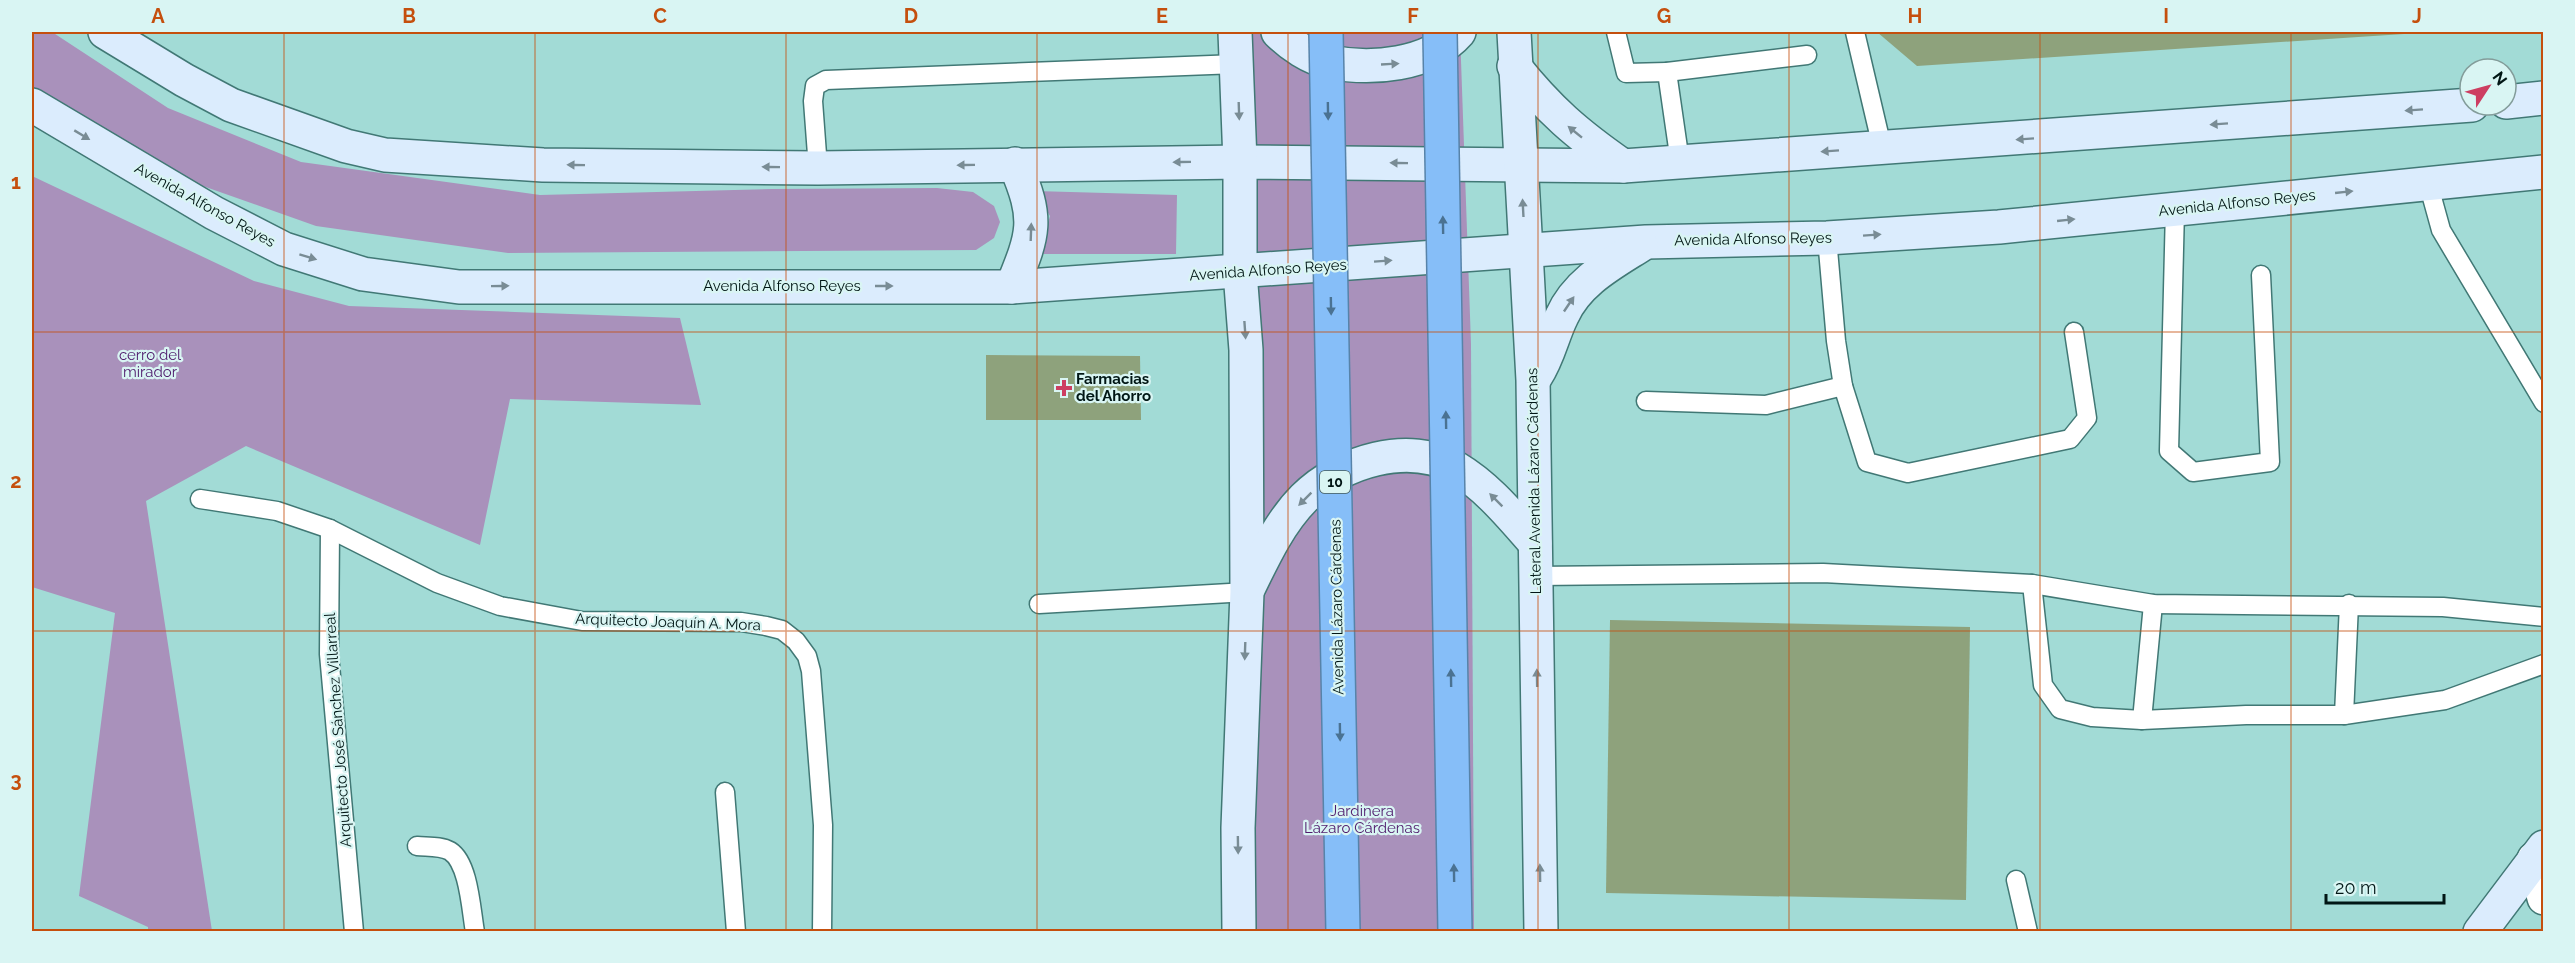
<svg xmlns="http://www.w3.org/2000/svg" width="2575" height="963" viewBox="0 0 2575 963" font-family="Raleway,sans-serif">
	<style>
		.green { fill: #a991bb }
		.building { fill: #8ea27c }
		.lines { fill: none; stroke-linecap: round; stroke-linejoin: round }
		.lane-casing { stroke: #417875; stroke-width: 21 }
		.street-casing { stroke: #417875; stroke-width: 36 }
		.secondary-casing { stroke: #417875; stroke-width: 36 }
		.lane { stroke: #fff; stroke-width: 18 }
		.street { stroke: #fff; stroke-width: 33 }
		.secondary { stroke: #dbecfd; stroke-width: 33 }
		.highway-bridge-casing { stroke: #5783a9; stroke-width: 36; stroke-linecap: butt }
		.highway-bridge { stroke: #86bef8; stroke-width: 33 }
		.oneway { fill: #798c95 }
		.oneway2 { fill: #4a7292 }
		.grid { fill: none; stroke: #c54f0d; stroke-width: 1.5; stroke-opacity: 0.55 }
		.poi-dot { fill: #cd3e61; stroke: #d9f5f3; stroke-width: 2 }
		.labels { text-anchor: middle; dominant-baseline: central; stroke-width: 4.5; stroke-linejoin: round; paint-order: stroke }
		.shield { fill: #d9f5f3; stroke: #425958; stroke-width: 1.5 }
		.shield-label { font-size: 14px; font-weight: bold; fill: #011615 }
		.street-label { font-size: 15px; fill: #011615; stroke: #d9f5f3 }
		.park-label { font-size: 15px; fill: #4f1a6c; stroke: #d9f5f3 }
		.poi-label { font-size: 15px; font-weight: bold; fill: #011615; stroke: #d9f5f3; text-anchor: start }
		.neatline { fill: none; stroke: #c54f0d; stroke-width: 2 }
		.grid-label { font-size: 20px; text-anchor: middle; font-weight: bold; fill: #c54f0d }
	</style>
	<rect width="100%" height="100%" fill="#a2dbd6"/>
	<g class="green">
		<polygon points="32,32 52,32 168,108 301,162 540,195 772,189 937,188 973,192 994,206 1000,222 994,238 976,250 508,253 316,226 200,185 32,88"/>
		<polygon points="1244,32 1460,32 1471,344 1474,931 1248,931"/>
		<polygon points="32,176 254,281 349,306 680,318 701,405 510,399 480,545 246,446 146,501 212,931 148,931 148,927 79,896 115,613 32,587"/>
		<polygon points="1035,191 1177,195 1176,254 1039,254 1050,216"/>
	</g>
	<g class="building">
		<polygon points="1877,32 2419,32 2419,33 1917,66"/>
		<polygon points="986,355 1140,356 1141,420 986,420"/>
		<polygon points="1610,620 1970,627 1966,900 1606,893"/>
	</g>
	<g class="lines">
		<g class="lane-casing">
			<g id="lane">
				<polyline points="1616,32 1626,73 1667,72 1680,162"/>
				<polyline points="1855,32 1882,147"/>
				<polyline points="1667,72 1807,55"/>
				<polyline points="818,168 813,101 815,86 826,80 1237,64"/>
				<polyline points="2428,183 2441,230 2544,403"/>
				<polyline points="2175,209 2169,451 2193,472 2270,462 2261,275"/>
				<polyline points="1843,386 1867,462 1908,473 2070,439 2087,418 2074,332"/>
				<polyline points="1646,401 1766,405 1843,386 1836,341 1827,238"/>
				<polyline points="200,499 277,511 330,529 437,583 500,606 582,621 741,622 766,626 782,630 796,641 807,656 811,671 823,825 822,932"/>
				<polyline points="330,529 329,654 354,932"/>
				<polyline points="1536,576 1823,573 2032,584 2153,604 2443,607 2544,617"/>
				<polyline points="2032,584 2043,685 2060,709 2092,717 2142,720 2246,715 2344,715 2445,700 2544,664"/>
				<polyline points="1039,604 1247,592"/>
				<polyline points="2344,715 2349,604"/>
				<polyline points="2142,720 2153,604"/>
				<polyline points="725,792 736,932"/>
				<path d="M417 846C428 847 441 846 450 851 469 863 471 910 475 932"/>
				<polyline points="2016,880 2028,932"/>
			</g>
		</g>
		<g class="street-casing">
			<polyline id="street" points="2534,859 2544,898"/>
		</g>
		<g class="secondary-casing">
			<g id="secondary">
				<polyline points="105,32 184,80 231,105 346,146 385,155 543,165 818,168 1240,162 1623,166 2472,105"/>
				<polyline points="1235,32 1240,162 1240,272 1246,350 1247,592 1238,828 1239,932"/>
				<path d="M1278 32C1291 45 1310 58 1329 62 1371 70 1429 66 1459 32"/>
				<polyline points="1514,32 1533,380 1541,932"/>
				<path d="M1514 66C1549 110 1577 134 1623 166"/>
				<polyline points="2506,102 2544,98"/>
				<polyline points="32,105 214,213 284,249 363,274 459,287 1012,287 1646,242 1827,238 1999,227 2544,172"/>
				<path d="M1012 287C1034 233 1039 220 1015 164"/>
				<path d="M1536 376C1549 356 1552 336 1562 316 1577 282 1611 264 1641 245"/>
				<path d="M1249 587C1264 556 1280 522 1304 498 1341 461 1409 441 1456 468 1488 487 1511 516 1535 543"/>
				<polyline points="2480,932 2544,847"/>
			</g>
		</g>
		<use href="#lane" class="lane"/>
		<use href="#street" class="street"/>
		<use href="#secondary" class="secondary"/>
		<g class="highway-bridge-casing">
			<g id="highway-bridge">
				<polyline points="1326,32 1343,932"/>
				<polyline points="1440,32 1455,932"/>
			</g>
		</g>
		<use href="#highway-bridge" class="highway-bridge"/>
	</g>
	<defs><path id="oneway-solid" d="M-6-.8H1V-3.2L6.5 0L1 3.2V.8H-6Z" transform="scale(1.5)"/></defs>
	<g class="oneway">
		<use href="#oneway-solid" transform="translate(1390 64) rotate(-3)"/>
		<use href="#oneway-solid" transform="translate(2414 110) rotate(176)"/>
		<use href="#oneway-solid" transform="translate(1239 111) rotate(88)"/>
		<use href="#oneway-solid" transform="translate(2219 124) rotate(176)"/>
		<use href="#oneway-solid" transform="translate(1575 132) rotate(-141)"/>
		<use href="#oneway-solid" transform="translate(82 135) rotate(31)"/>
		<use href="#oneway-solid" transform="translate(2025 139) rotate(176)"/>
		<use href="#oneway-solid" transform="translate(1830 151) rotate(176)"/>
		<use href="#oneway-solid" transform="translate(1182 162) rotate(179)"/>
		<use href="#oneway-solid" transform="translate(1399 163) rotate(-179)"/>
		<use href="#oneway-solid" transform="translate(576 165) rotate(-179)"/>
		<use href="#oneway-solid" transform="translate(966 165) rotate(179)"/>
		<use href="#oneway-solid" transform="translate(771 167) rotate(-179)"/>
		<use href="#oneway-solid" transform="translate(2344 192) rotate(-6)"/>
		<use href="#oneway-solid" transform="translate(1523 208) rotate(-93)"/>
		<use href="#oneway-solid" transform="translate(2066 220) rotate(-6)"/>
		<use href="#oneway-solid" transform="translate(1031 232) rotate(-88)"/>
		<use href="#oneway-solid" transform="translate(1872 235) rotate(-4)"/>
		<use href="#oneway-solid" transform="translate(308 257) rotate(17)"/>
		<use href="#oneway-solid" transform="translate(1383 261) rotate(-4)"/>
		<use href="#oneway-solid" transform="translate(500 286) rotate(-1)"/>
		<use href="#oneway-solid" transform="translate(884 286)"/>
		<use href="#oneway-solid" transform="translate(1569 304) rotate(-56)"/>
		<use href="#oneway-solid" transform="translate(1245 330) rotate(86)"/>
		<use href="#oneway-solid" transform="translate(1305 499) rotate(135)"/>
		<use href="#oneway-solid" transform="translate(1496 500) rotate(-135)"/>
		<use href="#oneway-solid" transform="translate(1245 651) rotate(92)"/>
		<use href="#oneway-solid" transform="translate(1537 678) rotate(-91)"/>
		<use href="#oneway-solid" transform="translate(1238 845) rotate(89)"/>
		<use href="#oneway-solid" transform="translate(1540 873) rotate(-91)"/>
	</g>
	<g class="oneway2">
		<use href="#oneway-solid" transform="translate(1328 111) rotate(89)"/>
		<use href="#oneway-solid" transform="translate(1443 225) rotate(-91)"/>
		<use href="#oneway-solid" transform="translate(1331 306) rotate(89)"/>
		<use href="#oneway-solid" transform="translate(1446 420) rotate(-91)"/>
		<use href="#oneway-solid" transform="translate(1451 678) rotate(-91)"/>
		<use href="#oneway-solid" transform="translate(1340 732) rotate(89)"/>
		<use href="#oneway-solid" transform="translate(1454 873) rotate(-91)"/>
	</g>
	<path class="grid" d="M284 32V932M535 32V932M786 32V932M1037 32V932M1288 32V932M1538 32V932M1789 32V932M2040 32V932M2291 32V932M32 332H2544M32 631H2544"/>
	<path class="poi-dot" d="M1061 379h6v6h6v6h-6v6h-6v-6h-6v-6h6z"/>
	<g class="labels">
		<rect class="shield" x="1320" y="471" width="30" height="22" rx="4.5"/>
		<g class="shield-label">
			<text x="1335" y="482">10</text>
		</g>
		<g class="street-label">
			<text transform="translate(2237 203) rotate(-6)">Avenida Alfonso Reyes</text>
			<text transform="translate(205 205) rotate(29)">Avenida Alfonso Reyes</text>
			<text transform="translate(1753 239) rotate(-1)">Avenida Alfonso Reyes</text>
			<text transform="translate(1268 270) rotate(-4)">Avenida Alfonso Reyes</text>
			<text x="782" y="286">Avenida Alfonso Reyes</text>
			<text transform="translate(1534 481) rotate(-91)">Lateral Avenida Lázaro Cárdenas</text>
			<text transform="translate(1337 607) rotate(-91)">Avenida Lázaro Cárdenas</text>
			<text transform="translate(668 622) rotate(2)">Arquitecto Joaquín A. Mora</text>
			<text transform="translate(338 730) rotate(-94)">Arquitecto José Sánchez Villarreal</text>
		</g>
		<g class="park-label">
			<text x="150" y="355">cerro del<tspan x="150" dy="17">mirador</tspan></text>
			<text x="1362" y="811">Jardinera<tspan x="1362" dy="17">Lázaro Cárdenas</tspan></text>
		</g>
		<g class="poi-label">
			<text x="1076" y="379">Farmacias<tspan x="1076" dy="17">del Ahorro</tspan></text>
		</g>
	</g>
	<rect width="2575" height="963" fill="none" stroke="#d9f5f3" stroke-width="66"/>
	<g transform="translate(2488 87) rotate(54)"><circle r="28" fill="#d9f5f3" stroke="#839c9a" stroke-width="1.5"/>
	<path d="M0-4.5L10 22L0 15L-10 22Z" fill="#cd3e61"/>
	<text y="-9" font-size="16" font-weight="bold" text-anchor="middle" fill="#011615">N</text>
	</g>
	<path d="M2326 894v9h118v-9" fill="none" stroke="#011615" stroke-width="3"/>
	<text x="2335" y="894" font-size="18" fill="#011615" stroke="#d9f5f3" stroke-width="4.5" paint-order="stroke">20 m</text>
	<rect x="33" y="33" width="2509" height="897" class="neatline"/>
	<g class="grid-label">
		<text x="158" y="23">A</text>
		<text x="409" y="23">B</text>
		<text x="660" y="23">C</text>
		<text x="911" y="23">D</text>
		<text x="1162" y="23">E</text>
		<text x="1413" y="23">F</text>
		<text x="1664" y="23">G</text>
		<text x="1915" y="23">H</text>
		<text x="2166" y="23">I</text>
		<text x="2417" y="23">J</text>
		<text x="16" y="189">1</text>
		<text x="16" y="488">2</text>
		<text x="16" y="787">3</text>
	</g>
</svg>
